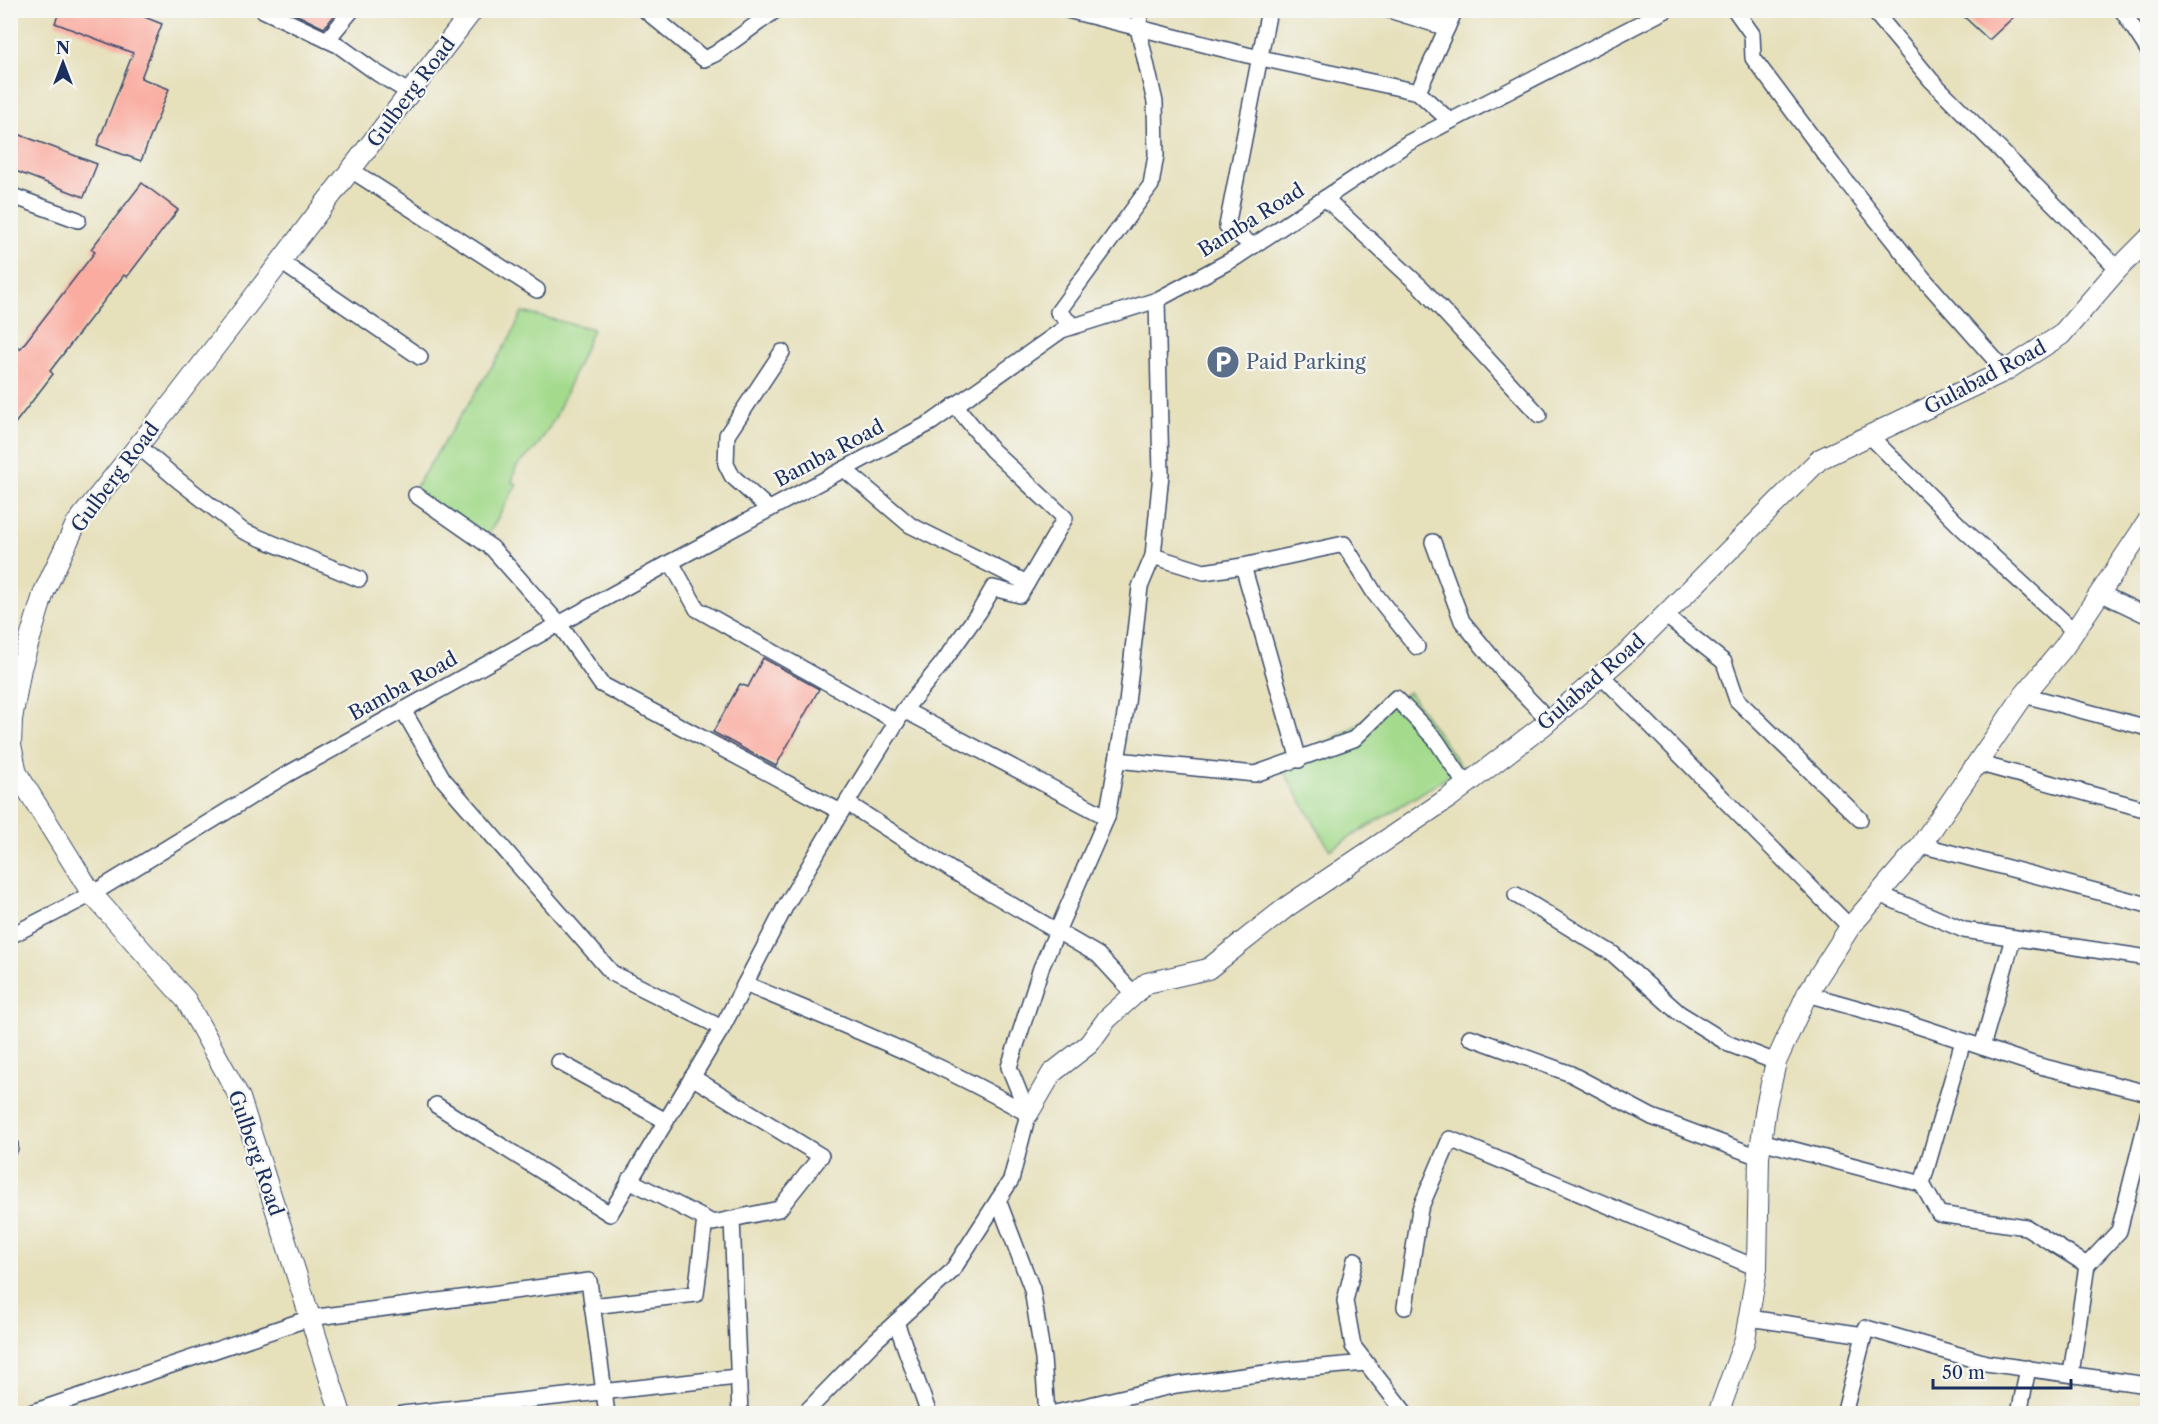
<svg xmlns="http://www.w3.org/2000/svg" width="2158" height="1424" viewBox="0 0 2158 1424" font-family="'Libre Caslon Text',serif">
	<style>
		.green { fill: #a3da8b; stroke: #5f8474; stroke-width: 1.5 }
		.building { fill: #faaca0 }
		.lines { fill: none; stroke-linecap: round; stroke-linejoin: round }
		.minor-casing { stroke: #394a6c; stroke-width: 18 }
		.tertiary-casing { stroke: #394a6c; stroke-width: 22 }
		.minor { stroke: #fff; stroke-width: 15 }
		.tertiary { stroke: #fff; stroke-width: 20 }
		.labels { text-anchor: middle; dominant-baseline: central; stroke-width: 4.5; stroke-linejoin: round; paint-order: stroke }
		.street-label { font-size: 20px; fill: #1b2f5e; stroke: #f6f6f2 }
		.service-label { font-size: 20px; fill: #4e5e75; stroke: #f6f6f2; text-anchor: start }
	</style>
	<rect width="100%" height="100%" fill="#f6f6f2"/>
	<filter id="ink" filterUnits="userSpaceOnUse"><feTurbulence type="fractalNoise" baseFrequency=".0167" numOctaves="2"/><feDisplacementMap in="SourceGraphic" scale="12" xChannelSelector="R" yChannelSelector="G"/><feConvolveMatrix kernelMatrix="1 2 1 2 8 2 1 2 1" color-interpolation-filters="sRGB"/></filter>
	<filter id="wash" filterUnits="userSpaceOnUse"><feTurbulence type="fractalNoise" baseFrequency=".008" numOctaves="4" result="noise"/><feDisplacementMap in="SourceGraphic" scale="24" xChannelSelector="R" yChannelSelector="G"/><feGaussianBlur stdDeviation="1.35" result="paint"/><feColorMatrix in="noise" values="0 0 0 0 0 0 0 0 0 0 0 0 0 0 0 0 0 1.4 0 .05"/><feComposite in="paint" operator="in"/></filter>
	<g filter="url(#wash)">
		<rect width="100%" height="100%" fill="#e6e0bb"/>
		<g class="green">
			<polygon points="522,312 593,329 555,418 537,447 516,467 512,482 517,484 487,537 413,491 510,338"/>
			<polygon points="1409,692 1462,768 1330,850 1283,770"/>
		</g>
		<g id="blocks">
			<g class="building">
				<polygon points="60,10 127,10 162,24 141,78 169,89 141,161 97,145 133,53 55,23"/>
				<polygon points="287,10 339,10 324,28"/>
				<polygon points="1957,10 2021,10 1989,40"/>
				<polygon points="10,131 97,164 84,197 10,169"/>
				<polygon points="142,183 178,210 127,277 124,275 50,371 53,374 10,430 10,354 17,346 20,349 95,252 91,249"/>
				<polygon points="763,658 819,689 776,766 713,732 740,684 748,687"/>
			</g>
		</g>
	</g>
	<g filter="url(#ink)">
		<use href="#blocks" fill-opacity="0" stroke="#394a6c" stroke-width="1.5"/>
		<g class="lines">
			<g class="minor-casing">
				<g id="minor">
					<polyline points="263,10 338,45 377,73 410,93"/>
					<polyline points="645,10 704,59 715,54 776,10"/>
					<polyline points="1067,10 1247,55 1418,92 1450,121"/>
					<polyline points="1389,10 1447,28"/>
					<polyline points="1735,10 1752,34 1753,58 1833,165 1923,278 2005,371"/>
					<polyline points="1873,10 1931,80 2118,269"/>
					<polyline points="2122,10 2148,50"/>
					<polyline points="327,40 352,10"/>
					<polyline points="1418,92 1455,10"/>
					<polyline points="351,170 537,290"/>
					<polyline points="10,195 78,220"/>
					<polyline points="1325,198 1422,288 1539,415"/>
					<polyline points="1253,246 1227,226 1269,10"/>
					<polyline points="281,262 420,357"/>
					<polyline points="1074,326 1058,312 1151,185 1156,155 1155,102 1138,28 1141,10"/>
					<polyline points="1870,436 1962,528 2074,631"/>
					<polyline points="137,445 178,480 243,531 359,579"/>
					<polyline points="844,469 910,525 1027,583"/>
					<polyline points="416,495 492,548 559,624 601,684 841,812 785,907 745,984"/>
					<polyline points="769,509 732,476 726,464 727,435 782,352"/>
					<polyline points="1433,542 1462,621 1512,682 1549,720"/>
					<polyline points="1153,556 1204,572 1243,566 1299,760"/>
					<polyline points="671,562 697,609 897,722"/>
					<polyline points="1243,566 1344,544 1375,594 1417,647"/>
					<polyline points="2100,593 2148,616"/>
					<polyline points="1665,615 1724,662 1737,700 1860,819"/>
					<polyline points="1601,675 1850,927"/>
					<polyline points="2024,695 2148,728"/>
					<polyline points="403,710 443,779 612,973 722,1028"/>
					<polyline points="904,710 1107,817"/>
					<polyline points="1117,760 1255,774 1354,739 1396,698 1436,740 1466,785"/>
					<polyline points="1977,763 2148,810"/>
					<polyline points="847,803 953,871 1098,955 1134,994"/>
					<polyline points="841,812 904,710 941,665 979,612 993,588 1020,595 1065,518 992,450 955,405"/>
					<polyline points="1921,845 2148,905"/>
					<polyline points="1879,894 1964,930 2148,958"/>
					<polyline points="1516,895 1613,954 1679,1013 1729,1044 1776,1062"/>
					<polyline points="10,936 92,894 286,775 671,562 932,422 1062,330 1157,300 1235,258 1408,143 1666,10"/>
					<polyline points="1807,994 1909,1023 2036,1065 2148,1093"/>
					<polyline points="1470,1037 1571,1074 1652,1117 1759,1157"/>
					<polyline points="1982,1047 2013,938"/>
					<polyline points="559,1062 666,1121"/>
					<path d="M436 1105 610 1214 722 1028 745 984C840 1024 938 1061 1028 1114L1011 1180 952 1271 875 1341 804 1414"/>
					<polyline points="1028,1114 1009,1067 1041,968 1107,817 1127,703 1140,587 1153,556 1161,474 1157,300"/>
					<polyline points="1761,1141 1922,1184 1963,1041"/>
					<polyline points="10,1145 10,1148"/>
					<polyline points="629,1180 713,1223 779,1209 821,1156 692,1077"/>
					<polyline points="1922,1184 1939,1214 2026,1227 2087,1265 2071,1374"/>
					<polyline points="998,1200 1032,1289 1043,1359 1047,1414"/>
					<polyline points="732,1219 740,1414"/>
					<polyline points="1355,1260 1345,1301 1353,1346 1406,1414"/>
					<polyline points="2087,1265 2119,1231 2148,1115"/>
					<polyline points="592,1306 696,1294 705,1219"/>
					<polyline points="1405,1307 1420,1209 1450,1139 1757,1268"/>
					<polyline points="1749,1318 1864,1335"/>
					<polyline points="896,1322 929,1414"/>
					<polyline points="27,1414 310,1318 589,1281 607,1414"/>
					<polyline points="402,1414 737,1377"/>
					<polyline points="1051,1414 1176,1385 1288,1370 1366,1363"/>
					<polyline points="1844,1414 1866,1328 1986,1363 2148,1385"/>
					<polyline points="2019,1414 2028,1368"/>
				</g>
			</g>
			<g class="tertiary-casing">
				<g id="tertiary">
					<polyline points="1028,1114 1052,1073 1089,1044 1107,1019 1147,983 1208,969 1288,906 1450,797 1544,725 1631,649 1820,459 2005,371 2061,335 2118,269 2148,239"/>
					<polyline points="341,1414 240,1098 186,1000 92,894 17,773 11,745 12,719 21,668 44,592 76,524 180,393 473,10"/>
					<polyline points="1718,1414 1745,1339 1757,1268 1759,1157 1766,1106 1776,1062 1807,994 1850,927 1921,845 2024,695 2064,647 2148,521"/>
				</g>
			</g>
			<use href="#minor" class="minor"/>
			<use href="#tertiary" class="tertiary"/>
		</g>
	</g>
	<defs>
		<g id="parking-disc" transform="scale(1.725)"><circle r="9.5" fill="#5c6f8a" stroke="#f6f6f2"/><path d="M-3.5-5.5H1a3.5 3.5 0 0 1 0 7H-1V5.5H-3.5ZM-1-3.4V-.6H.8a1.4 1.4 0 0 0 0-2.8Z" fill="#fff"/></g>
	</defs>
	<g fill-rule="evenodd">
		<use href="#parking-disc" x="1223" y="362"/>
	</g>
	<g class="labels">
		<g class="street-label">
			<text transform="translate(411 92) rotate(-53)">Gulberg Road</text>
			<text transform="translate(1251 220) rotate(-32)">Bamba Road</text>
			<text transform="translate(1985 377) rotate(-28)">Gulabad Road</text>
			<text transform="translate(829 453) rotate(-28)">Bamba Road</text>
			<text transform="translate(115 477) rotate(-53)">Gulberg Road</text>
			<text transform="translate(1591 682) rotate(-41)">Gulabad Road</text>
			<text transform="translate(403 686) rotate(-29)">Bamba Road</text>
			<text transform="translate(256 1153) rotate(71)">Gulberg Road</text>
		</g>
		<g class="service-label">
			<text x="1246" y="362">Paid Parking</text>
		</g>
	</g>
	<rect width="2158" height="1424" fill="none" stroke="#f6f6f2" stroke-width="36"/>
	<g transform="translate(63 63)" stroke="#f6f6f2" stroke-width="4.5" paint-order="stroke">
	<path d="M0-4.5L10 22L0 15L-10 22Z" fill="#1b2f5e"/>
	<text y="-9" font-size="16" font-weight="bold" text-anchor="middle" fill="#1b2f5e">N</text>
	</g>
	<path d="M1933 1379v9h138v-9" fill="none" stroke="#1b2f5e" stroke-width="3"/>
	<text x="1942" y="1379" font-size="18" fill="#1b2f5e" stroke="#f6f6f2" stroke-width="4.5" paint-order="stroke">50 m</text>
</svg>
